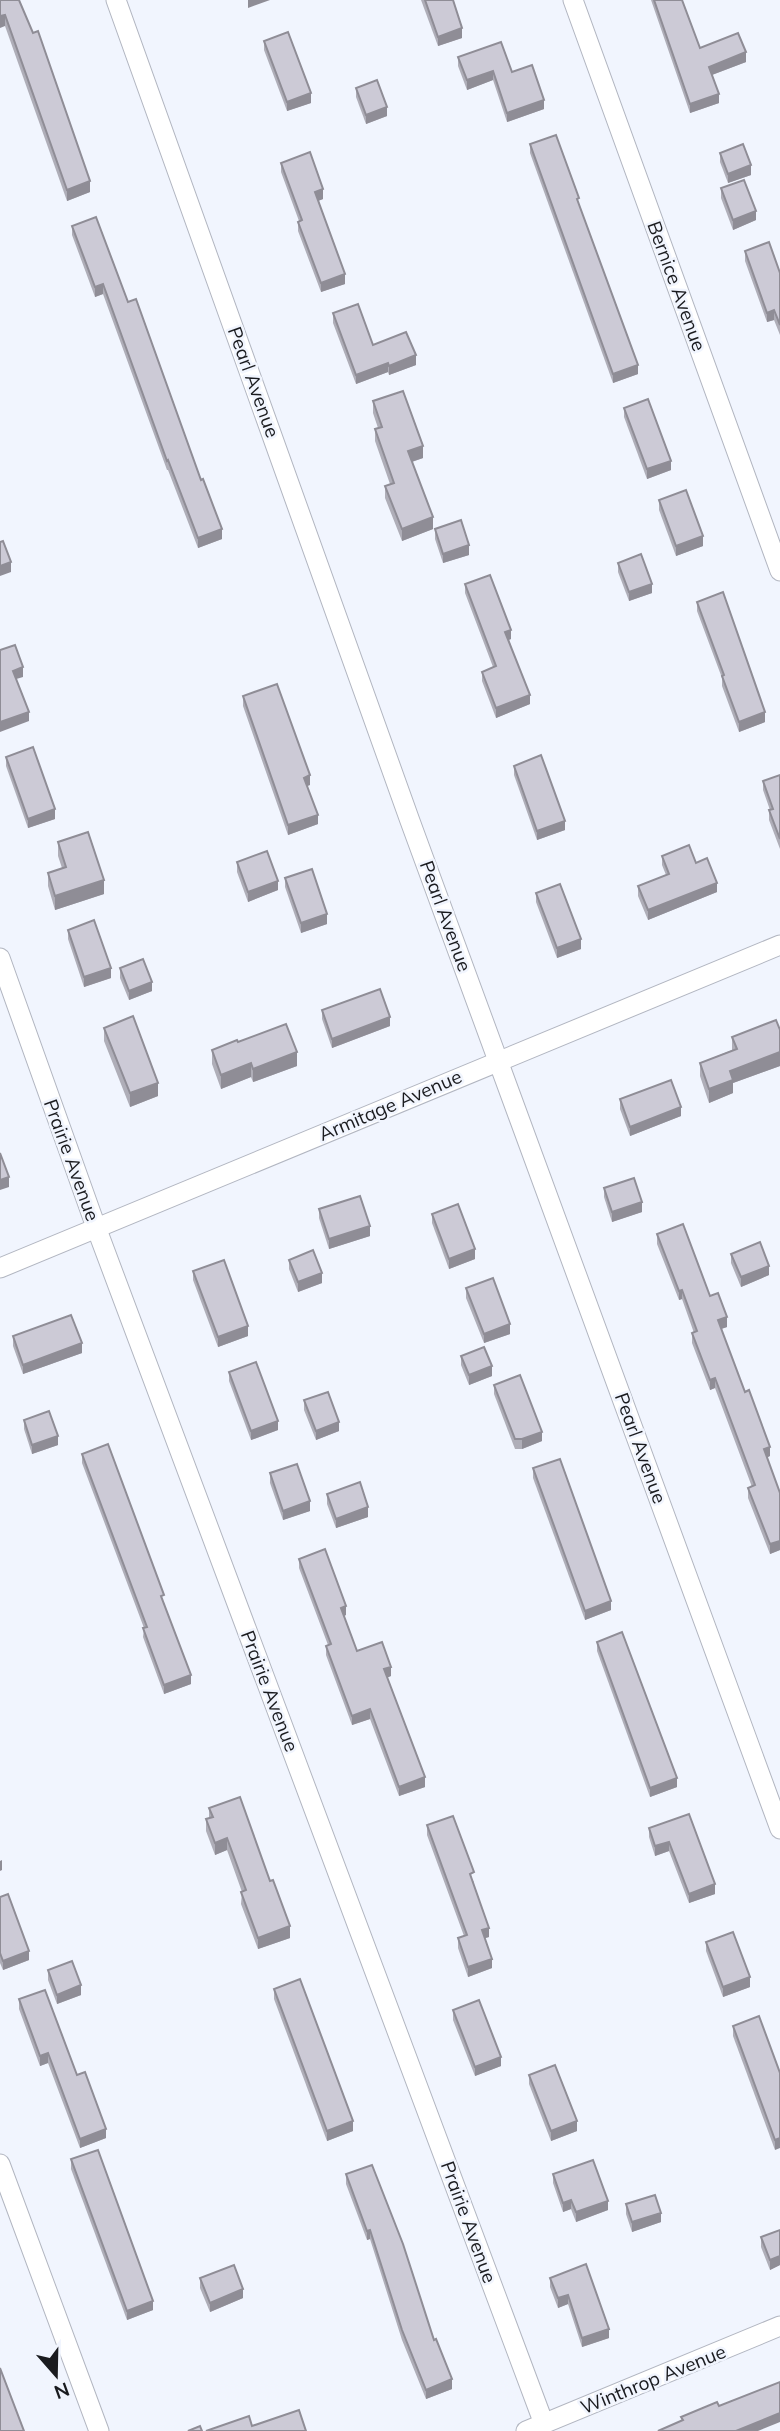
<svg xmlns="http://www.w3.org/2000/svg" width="780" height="2431" viewBox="0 0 780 2431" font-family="Mulish,sans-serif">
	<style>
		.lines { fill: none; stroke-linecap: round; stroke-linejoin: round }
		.street-casing { stroke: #b2b6c1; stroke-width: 21 }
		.street { stroke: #fff; stroke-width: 19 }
		.wall { fill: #afaeb8 }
		.shaded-wall { fill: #8f8d96 }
		.building { fill: #cccad6; stroke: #8f8d96; stroke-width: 2 }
		.labels { text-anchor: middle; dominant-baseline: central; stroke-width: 5; stroke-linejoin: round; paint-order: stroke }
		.street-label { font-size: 19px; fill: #1a1b1f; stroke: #f1f5fe }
	</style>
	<rect width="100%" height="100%" fill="#f1f5fe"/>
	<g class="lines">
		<g class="street-casing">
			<g id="street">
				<polyline points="116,0 410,821 780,1829"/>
				<polyline points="573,0 780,571"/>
				<polyline points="0,958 96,1227 544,2424"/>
				<polyline points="0,1268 780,945"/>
				<polyline points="0,2164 99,2431"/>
				<polyline points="526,2431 780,2326"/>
			</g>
		</g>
		<use href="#street" class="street"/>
	</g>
	<g class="wall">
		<polygon points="0,0 90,192 67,201 5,26"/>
		<polygon points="421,0 453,0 462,38 438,46"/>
		<polygon points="651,0 682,0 700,48 746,62 712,75 719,103 690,113"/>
		<polygon points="264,41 311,103 287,111 264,50"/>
		<polygon points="458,57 512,72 544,109 507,122 493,80 467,90 458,66"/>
		<polygon points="356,88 387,116 366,124 356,97"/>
		<polygon points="530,144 579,204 638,374 613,383 530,153"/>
		<polygon points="720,153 751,175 728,183 720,162"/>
		<polygon points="281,163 323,199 318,201 345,284 321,292 298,231 298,222 299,221 281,172"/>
		<polygon points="721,188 756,220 733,230 721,198"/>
		<polygon points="72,226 128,302 222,539 198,548 168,470 167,470 103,294 95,297 72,235"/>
		<polygon points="745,251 780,273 780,335 774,320 767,322 745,261"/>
		<polygon points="333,313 373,345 416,365 389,375 388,372 356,384 333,323"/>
		<polygon points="373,401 423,458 412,462 433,529 402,541 385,498 385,486 390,484 375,441 375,429 378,428 373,413"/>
		<polygon points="624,408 671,470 647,479 624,417"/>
		<polygon points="659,500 703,546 676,556 659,510"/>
		<polygon points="435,529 469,555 443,563 435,539"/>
		<polygon points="618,563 652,593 629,601 618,572"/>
		<polygon points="465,584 511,639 509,640 530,704 496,718 482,681 482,672 493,667 465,593"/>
		<polygon points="697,602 765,722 739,732 722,686 722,678 697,611"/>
		<polygon points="243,696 310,785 307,786 318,824 288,835 243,706"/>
		<polygon points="6,757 55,819 28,828 6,766"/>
		<polygon points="514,766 565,830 537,840 514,775"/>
		<polygon points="780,775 780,849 769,820 769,810 770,810 763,790 763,781"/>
		<polygon points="58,842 104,894 55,910 48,886 48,873 62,868 58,856"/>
		<polygon points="662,856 696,863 717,892 648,920 638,896 638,886 666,875 662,865"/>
		<polygon points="237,862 278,890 248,902 237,872"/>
		<polygon points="285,878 327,924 301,933 285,887"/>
		<polygon points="536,893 581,949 557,958 536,902"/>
		<polygon points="68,930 111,978 84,987 68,939"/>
		<polygon points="120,968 152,991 129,1000 120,978"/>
		<polygon points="322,1010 390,1026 332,1048 322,1019"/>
		<polygon points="104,1028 158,1096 130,1107 104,1041"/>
		<polygon points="780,1030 780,1066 733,1083 733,1093 709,1103 700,1076 700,1063 732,1050 732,1037"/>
		<polygon points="238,1042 297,1066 253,1082 251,1077 221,1089 212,1064 212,1050"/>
		<polygon points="620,1099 681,1116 630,1136 620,1109"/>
		<polygon points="604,1188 642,1212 612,1222 604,1197"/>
		<polygon points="319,1209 370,1236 329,1249 319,1218"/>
		<polygon points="432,1214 475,1259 449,1269 432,1223"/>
		<polygon points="657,1234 710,1296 727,1327 721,1329 770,1456 767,1457 780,1493 780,1550 770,1554 748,1498 748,1488 752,1487 715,1388 710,1390 692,1343 692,1333 694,1333 682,1299 679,1300 657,1244"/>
		<polygon points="731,1254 769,1275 741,1287 731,1263"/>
		<polygon points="289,1260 322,1283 298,1292 289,1269"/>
		<polygon points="193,1271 248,1336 218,1347 193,1280"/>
		<polygon points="466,1288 510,1334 484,1343 466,1298"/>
		<polygon points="13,1336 82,1353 23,1374 13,1346"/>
		<polygon points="461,1356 492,1376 469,1385 461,1365"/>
		<polygon points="229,1372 278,1430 251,1440 229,1381"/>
		<polygon points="494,1385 542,1441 522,1449 515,1449 494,1394"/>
		<polygon points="304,1400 339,1431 316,1440 304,1410"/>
		<polygon points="24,1420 58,1445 32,1454 24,1429"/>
		<polygon points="82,1454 164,1604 191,1684 164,1694 143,1637 144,1628 82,1463"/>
		<polygon points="533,1468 611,1610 585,1620 533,1478"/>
		<polygon points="270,1473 310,1511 283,1520 270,1483"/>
		<polygon points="327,1494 368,1517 336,1528 327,1504"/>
		<polygon points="299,1559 346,1615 344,1616 357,1651 391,1676 387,1677 425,1787 399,1796 370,1719 352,1725 326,1655 326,1646 328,1645 299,1568"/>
		<polygon points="597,1642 677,1787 650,1797 597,1651"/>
		<polygon points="209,1808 290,1938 258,1949 241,1904 242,1892 227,1850 215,1855 206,1831 206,1819 209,1818"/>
		<polygon points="689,1814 715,1894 689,1903 669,1851 655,1856 649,1837 649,1828"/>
		<polygon points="427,1825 474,1882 473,1882 489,1937 485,1938 492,1968 468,1977 458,1948 458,1938 464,1936 427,1835"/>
		<polygon points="0,1897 29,1960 3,1970 0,1963"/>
		<polygon points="706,1942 750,1987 723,1997 706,1951"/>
		<polygon points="48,1970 81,1995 57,2004 48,1980"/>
		<polygon points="274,1989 353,2131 327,2141 274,1999"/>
		<polygon points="19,1999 106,2138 80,2148 48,2063 40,2066 19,2009"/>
		<polygon points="453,2010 501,2066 475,2076 453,2020"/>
		<polygon points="733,2026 780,2073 775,2150 733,2036"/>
		<polygon points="529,2075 577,2131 551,2141 529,2084"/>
		<polygon points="71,2159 153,2310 127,2320 71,2169"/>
		<polygon points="346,2174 452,2389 426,2399 402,2340 370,2239 367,2240 346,2184"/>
		<polygon points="553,2174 608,2210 576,2222 571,2209 563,2212 553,2183"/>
		<polygon points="626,2204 661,2222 632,2232 626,2214"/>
		<polygon points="780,2230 780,2265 770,2270 761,2247 761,2237"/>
		<polygon points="200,2278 243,2298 210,2312 200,2288"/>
		<polygon points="550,2278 609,2338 582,2347 568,2304 558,2308 550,2287"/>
	</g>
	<g class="shaded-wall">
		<polygon points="248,0 270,0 248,8"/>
		<polygon points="5,15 5,26 0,28 0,16"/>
		<polygon points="462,28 462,38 438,46 438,37"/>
		<polygon points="746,52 746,62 709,76 709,67"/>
		<polygon points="493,71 493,80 467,90 467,80"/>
		<polygon points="311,93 311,103 287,111 287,102"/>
		<polygon points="719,94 719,103 690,113 690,104"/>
		<polygon points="544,100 544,109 507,122 507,113"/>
		<polygon points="387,107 387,116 366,124 366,115"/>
		<polygon points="751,165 751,175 728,183 728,174"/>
		<polygon points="90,181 90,192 67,201 67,190"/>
		<polygon points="323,189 323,199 315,202 315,192"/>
		<polygon points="756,211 756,220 733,230 733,220"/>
		<polygon points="345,274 345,284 321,292 321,283"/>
		<polygon points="103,284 103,294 95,297 95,287"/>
		<polygon points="774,310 774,320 767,322 767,313"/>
		<polygon points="416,355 416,365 389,375 389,366"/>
		<polygon points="388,363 388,372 356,384 356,375"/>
		<polygon points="638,365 638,374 613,383 613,374"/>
		<polygon points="423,446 423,458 408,463 408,451"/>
		<polygon points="671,461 671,470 647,479 647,469"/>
		<polygon points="433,517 433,529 402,541 402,529"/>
		<polygon points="222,529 222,539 198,548 198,538"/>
		<polygon points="703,536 703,546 676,556 676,546"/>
		<polygon points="469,545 469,555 443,563 443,554"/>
		<polygon points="11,562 11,572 0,576 0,566"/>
		<polygon points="652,584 652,593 629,601 629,592"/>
		<polygon points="511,630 511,639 505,641 505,632"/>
		<polygon points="23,667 23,677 13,680 13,671"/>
		<polygon points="530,695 530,704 496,718 496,708"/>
		<polygon points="29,712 29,721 0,732 0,722"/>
		<polygon points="765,712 765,722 739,732 739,722"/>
		<polygon points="310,775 310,785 304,787 304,778"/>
		<polygon points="55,809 55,819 28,828 28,819"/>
		<polygon points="318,815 318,824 288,835 288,825"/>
		<polygon points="565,821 565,830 537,840 537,831"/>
		<polygon points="104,880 104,894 55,910 55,896"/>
		<polygon points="278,881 278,890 248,902 248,892"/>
		<polygon points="717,883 717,892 648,920 648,910"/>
		<polygon points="327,914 327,924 301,933 301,923"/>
		<polygon points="581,939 581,949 557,958 557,948"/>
		<polygon points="111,968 111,978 84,987 84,977"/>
		<polygon points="152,982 152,991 129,1000 129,991"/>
		<polygon points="390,1017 390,1026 332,1048 332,1039"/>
		<polygon points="297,1052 297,1066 253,1082 253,1069"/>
		<polygon points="780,1052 780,1066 733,1083 733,1093 709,1103 709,1089 730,1071"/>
		<polygon points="251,1063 251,1077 221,1089 221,1075"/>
		<polygon points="158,1083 158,1096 130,1107 130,1093"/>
		<polygon points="681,1107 681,1116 630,1136 630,1127"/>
		<polygon points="9,1177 9,1187 0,1190 0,1180"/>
		<polygon points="642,1202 642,1212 612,1222 612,1212"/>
		<polygon points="370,1226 370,1236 329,1249 329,1239"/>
		<polygon points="475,1249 475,1259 449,1269 449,1259"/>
		<polygon points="769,1266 769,1275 741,1287 741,1277"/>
		<polygon points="322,1273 322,1283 298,1292 298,1282"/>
		<polygon points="682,1290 682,1299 679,1300 679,1291"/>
		<polygon points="727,1317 727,1327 718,1330 718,1320"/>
		<polygon points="510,1324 510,1334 484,1343 484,1334"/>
		<polygon points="248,1326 248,1336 218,1347 218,1337"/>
		<polygon points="82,1343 82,1353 23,1374 23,1365"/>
		<polygon points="492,1366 492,1376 469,1385 469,1375"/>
		<polygon points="715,1378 715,1388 710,1390 710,1380"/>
		<polygon points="278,1421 278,1430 251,1440 251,1431"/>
		<polygon points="339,1422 339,1431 316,1440 316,1431"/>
		<polygon points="542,1432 542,1441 522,1449 522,1439"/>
		<polygon points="58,1436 58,1445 32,1454 32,1445"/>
		<polygon points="770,1447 770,1456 764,1459 764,1449"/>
		<polygon points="310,1501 310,1511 283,1520 283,1511"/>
		<polygon points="368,1507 368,1517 336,1528 336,1519"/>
		<polygon points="780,1541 780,1550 770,1554 770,1544"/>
		<polygon points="611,1601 611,1610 585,1620 585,1611"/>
		<polygon points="346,1606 346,1615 341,1617 341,1608"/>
		<polygon points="391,1667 391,1676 384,1679 384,1669"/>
		<polygon points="191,1675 191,1684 164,1694 164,1685"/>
		<polygon points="370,1709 370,1719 352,1725 352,1716"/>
		<polygon points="425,1777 425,1787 399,1796 399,1787"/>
		<polygon points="677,1778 677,1787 650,1797 650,1788"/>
		<polygon points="227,1838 227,1850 215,1855 215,1843"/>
		<polygon points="669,1842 669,1851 655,1856 655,1846"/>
		<polygon points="2,1860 2,1870 0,1871 0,1861"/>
		<polygon points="715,1884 715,1894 689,1903 689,1894"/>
		<polygon points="290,1926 290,1938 258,1949 258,1938"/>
		<polygon points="489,1928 489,1937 482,1939 482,1930"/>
		<polygon points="29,1951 29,1960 3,1970 3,1961"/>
		<polygon points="492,1959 492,1968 468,1977 468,1967"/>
		<polygon points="750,1977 750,1987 723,1997 723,1987"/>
		<polygon points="81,1985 81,1995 57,2004 57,1995"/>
		<polygon points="48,2053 48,2063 40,2066 40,2056"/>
		<polygon points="501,2057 501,2066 475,2076 475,2067"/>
		<polygon points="353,2121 353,2131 327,2141 327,2131"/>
		<polygon points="577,2121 577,2131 551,2141 551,2131"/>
		<polygon points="106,2129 106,2138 80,2148 80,2139"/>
		<polygon points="780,2138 780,2148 775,2150 775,2140"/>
		<polygon points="571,2200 571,2209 563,2212 563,2203"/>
		<polygon points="608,2201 608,2210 576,2222 576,2212"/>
		<polygon points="661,2213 661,2222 632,2232 632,2222"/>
		<polygon points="370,2230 370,2239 367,2240 367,2231"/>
		<polygon points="780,2256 780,2265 770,2270 770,2260"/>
		<polygon points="243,2289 243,2298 210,2312 210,2303"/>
		<polygon points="568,2295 568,2304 558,2308 558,2298"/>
		<polygon points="153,2301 153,2310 127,2320 127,2311"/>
		<polygon points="609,2329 609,2338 582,2347 582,2338"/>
		<polygon points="452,2379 452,2389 426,2399 426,2390"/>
		<polygon points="780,2413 780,2422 758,2431 736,2431"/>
	</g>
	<g class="building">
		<polygon points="0,0 19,0 33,33 38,31 90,181 67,190 5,15 0,16"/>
		<polygon points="425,0 453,0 462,28 438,37"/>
		<polygon points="654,0 682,0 700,48 738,33 746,52 709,67 719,94 690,104"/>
		<polygon points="288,32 311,93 287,102 264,41"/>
		<polygon points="501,42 512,72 532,65 544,100 507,113 493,71 467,80 458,57"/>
		<polygon points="377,80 387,107 366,115 356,88"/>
		<polygon points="556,135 579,198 577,199 638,365 613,374 530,144"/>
		<polygon points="743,144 751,165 728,174 720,153"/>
		<polygon points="310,152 323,189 315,192 345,274 321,283 298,222 302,220 281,163"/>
		<polygon points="744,180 756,211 733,220 721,188"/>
		<polygon points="96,217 128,302 136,299 201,480 203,479 222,529 198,538 168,460 167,461 103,284 95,287 72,226"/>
		<polygon points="769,242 780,273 780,325 774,310 767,313 745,251"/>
		<polygon points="358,304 373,345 406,332 416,355 389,366 388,363 356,375 333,313"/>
		<polygon points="403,391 423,446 408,451 433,517 402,529 385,486 394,483 375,429 382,427 373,401"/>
		<polygon points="648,399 671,461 647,469 624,408"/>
		<polygon points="686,490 703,536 676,546 659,500"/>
		<polygon points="461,520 469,545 443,554 435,529"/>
		<polygon points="3,541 11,562 0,566 0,542"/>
		<polygon points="641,554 652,584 629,592 618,563"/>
		<polygon points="490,575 511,630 505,632 530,695 496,708 482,672 496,666 465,584"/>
		<polygon points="723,592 765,712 739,722 722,676 724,675 697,602"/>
		<polygon points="15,645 23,667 13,671 29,712 0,722 0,650"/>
		<polygon points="277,684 310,775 304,778 318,815 288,825 243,696"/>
		<polygon points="33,747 55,809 28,819 6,757"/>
		<polygon points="541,755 565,821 537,831 514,766"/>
		<polygon points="780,775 780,839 769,810 773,809 763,781"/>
		<polygon points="88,832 104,880 55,896 48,873 66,867 58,842"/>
		<polygon points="689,845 696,863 707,858 717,883 648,910 638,886 669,874 662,856"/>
		<polygon points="267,851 278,881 248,892 237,862"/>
		<polygon points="312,869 327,914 301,923 285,878"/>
		<polygon points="560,884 581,939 557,948 536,893"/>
		<polygon points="94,920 111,968 84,977 68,930"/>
		<polygon points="143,959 152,982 129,991 120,968"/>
		<polygon points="380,989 390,1017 332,1039 322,1010"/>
		<polygon points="133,1016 158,1083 130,1093 104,1028"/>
		<polygon points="776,1020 780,1030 780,1052 730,1071 733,1080 709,1089 700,1063 737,1049 732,1037"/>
		<polygon points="286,1024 297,1052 253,1069 251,1063 221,1075 212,1050 237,1040 238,1042"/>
		<polygon points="671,1080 681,1107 630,1127 620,1099"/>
		<polygon points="0,1153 9,1177 0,1180"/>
		<polygon points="634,1178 642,1202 612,1212 604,1188"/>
		<polygon points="360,1196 370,1226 329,1239 319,1209"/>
		<polygon points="458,1204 475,1249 449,1259 432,1214"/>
		<polygon points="683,1224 710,1296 718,1293 727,1317 718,1320 745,1392 749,1390 770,1447 764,1449 780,1493 780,1541 770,1544 748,1488 755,1485 715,1378 710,1380 692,1333 697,1331 682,1290 679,1291 657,1234"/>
		<polygon points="760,1242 769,1266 741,1277 731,1254"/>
		<polygon points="313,1250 322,1273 298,1282 289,1260"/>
		<polygon points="224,1260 248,1326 218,1337 193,1271"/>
		<polygon points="493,1278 510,1324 484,1334 466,1288"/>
		<polygon points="71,1315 82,1343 23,1365 13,1336"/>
		<polygon points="484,1347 492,1366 469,1375 461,1356"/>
		<polygon points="256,1362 278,1421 251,1431 229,1372"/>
		<polygon points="520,1375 542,1432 522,1439 515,1439 494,1385"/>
		<polygon points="328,1392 339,1422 316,1431 304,1400"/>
		<polygon points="49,1411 58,1436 32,1445 24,1420"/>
		<polygon points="108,1444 164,1595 161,1596 191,1675 164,1685 143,1628 147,1627 82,1454"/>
		<polygon points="560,1459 611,1601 585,1611 533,1468"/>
		<polygon points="297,1464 310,1501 283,1511 270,1473"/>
		<polygon points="360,1482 368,1507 336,1519 327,1494"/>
		<polygon points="325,1549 346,1606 341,1608 357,1651 382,1642 391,1667 384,1669 425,1777 399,1787 370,1709 352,1716 326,1646 331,1644 299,1559"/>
		<polygon points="622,1632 677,1778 650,1788 597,1642"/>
		<polygon points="240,1797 270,1881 273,1880 290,1926 258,1938 241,1892 246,1890 227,1838 215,1843 206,1819 213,1817 209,1808"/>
		<polygon points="689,1814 715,1884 689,1894 669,1842 655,1846 649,1828"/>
		<polygon points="453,1816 474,1872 470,1874 489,1928 482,1930 492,1959 468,1967 458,1938 467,1935 427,1825"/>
		<polygon points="8,1894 29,1951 3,1961 0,1953 0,1897"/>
		<polygon points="733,1932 750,1977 723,1987 706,1942"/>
		<polygon points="72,1961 81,1985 57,1995 48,1970"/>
		<polygon points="300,1979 353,2121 327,2131 274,1989"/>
		<polygon points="45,1990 77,2075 85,2072 106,2129 80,2139 48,2053 40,2056 19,1999"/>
		<polygon points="479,2000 501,2057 475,2067 453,2010"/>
		<polygon points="759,2016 780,2073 780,2138 775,2140 733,2026"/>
		<polygon points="555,2065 577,2121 551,2131 529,2075"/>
		<polygon points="98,2150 153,2301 127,2311 71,2159"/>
		<polygon points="593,2160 608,2201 576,2212 571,2200 563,2203 553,2174"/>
		<polygon points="372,2165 403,2244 434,2340 436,2339 452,2379 426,2390 402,2330 370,2230 367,2231 346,2174"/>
		<polygon points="655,2195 661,2213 632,2222 626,2204"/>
		<polygon points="780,2230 780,2256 770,2260 761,2237"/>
		<polygon points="586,2264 609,2329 582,2338 568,2295 558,2298 550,2278"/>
		<polygon points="234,2265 243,2289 210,2303 200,2278"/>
		<polygon points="0,2368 24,2431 0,2431"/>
		<polygon points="780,2382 780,2413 736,2431 658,2431 683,2420 681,2417 717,2402 719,2406"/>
		<polygon points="299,2410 306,2431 206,2431 249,2416 252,2426"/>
		<polygon points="200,2426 202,2431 188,2431"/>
	</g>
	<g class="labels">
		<g class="street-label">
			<text transform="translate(677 286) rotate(70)">Bernice Avenue</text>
			<text transform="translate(254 382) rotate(70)">Pearl Avenue</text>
			<text transform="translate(446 916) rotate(70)">Pearl Avenue</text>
			<text transform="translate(390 1105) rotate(-23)">Armitage Avenue</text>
			<text transform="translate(72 1160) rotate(70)">Prairie Avenue</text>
			<text transform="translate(641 1448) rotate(70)">Pearl Avenue</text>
			<text transform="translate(270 1691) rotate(69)">Prairie Avenue</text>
			<text transform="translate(469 2222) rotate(70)">Prairie Avenue</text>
			<text transform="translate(653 2379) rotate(-22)">Winthrop Avenue</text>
		</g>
	</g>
	<g transform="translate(56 2375) rotate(160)" stroke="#f1f5fe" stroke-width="5" paint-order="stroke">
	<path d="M0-5L12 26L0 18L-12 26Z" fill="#1a1b1f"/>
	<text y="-10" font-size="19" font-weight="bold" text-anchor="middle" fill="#1a1b1f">N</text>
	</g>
</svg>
